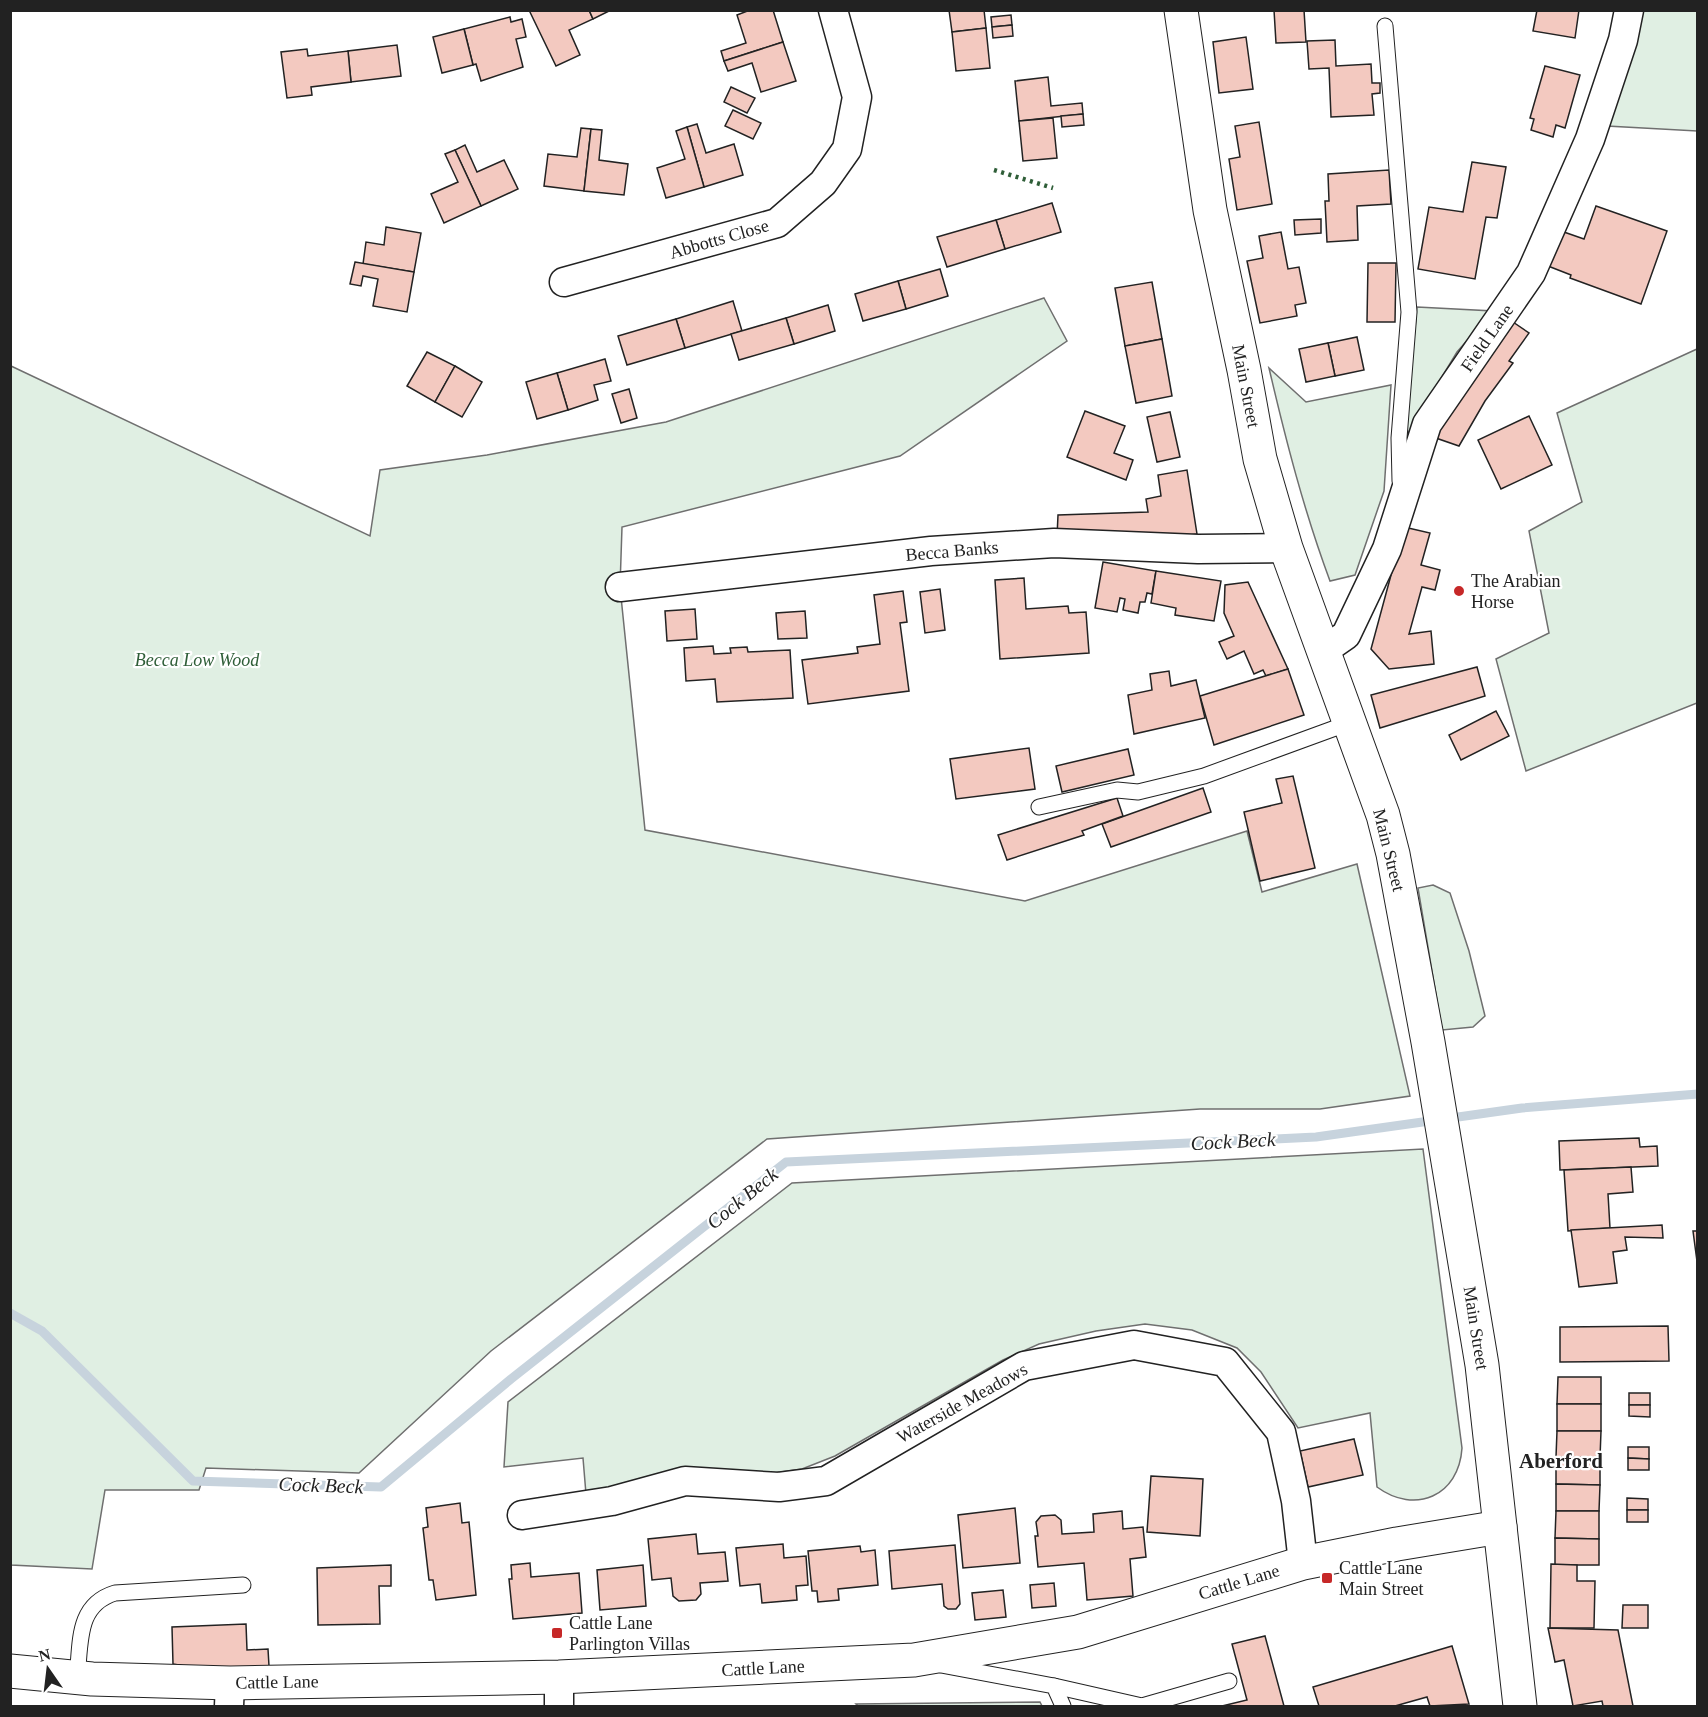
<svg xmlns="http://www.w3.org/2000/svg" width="1708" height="1717" viewBox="0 0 1708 1717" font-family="Georgia,serif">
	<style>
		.green { fill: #e0efe3; stroke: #6f6f6f; stroke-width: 1.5 }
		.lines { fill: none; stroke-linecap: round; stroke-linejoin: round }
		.stream { stroke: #c7d3dd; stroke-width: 9 }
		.building { fill: #f3c9c0; stroke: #222; stroke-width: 1.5 }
		.lane-casing { stroke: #222; stroke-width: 17 }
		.street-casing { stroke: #222; stroke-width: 31 }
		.secondary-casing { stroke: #222; stroke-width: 35 }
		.lane { stroke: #fff; stroke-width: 15 }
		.street { stroke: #fff; stroke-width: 28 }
		.secondary { stroke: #fff; stroke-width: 33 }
		.hedge { stroke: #2f5e38; stroke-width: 4.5; stroke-dasharray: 3 4.5; stroke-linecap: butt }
		.poi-dot { fill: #c62828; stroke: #fff; stroke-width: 2 }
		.labels { text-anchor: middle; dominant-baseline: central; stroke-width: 4.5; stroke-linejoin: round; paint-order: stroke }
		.street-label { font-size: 18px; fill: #222; stroke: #fff }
		.poi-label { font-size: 18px; fill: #222; stroke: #fff; text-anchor: start }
		.park-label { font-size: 18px; font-style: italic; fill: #2f5e38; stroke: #fff }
		.water-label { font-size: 20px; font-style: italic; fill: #222; stroke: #fff }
		.quarter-label { font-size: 21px; font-weight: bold; fill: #222; stroke: #fff }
	</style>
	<rect width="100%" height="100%" fill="#fff"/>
	<g class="green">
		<polygon points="1642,11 1697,11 1697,131 1607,126"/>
		<polygon points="1044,298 1067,341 900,456 622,527 620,587 645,830 1025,901 1247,831 1262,892 1357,864 1410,1096 1320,1109 1200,1109 767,1139 491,1351 359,1473 206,1468 199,1490 105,1490 92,1569 11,1565 11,366 370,536 380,470 487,455 666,422"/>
		<polygon points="1417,307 1493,311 1457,352 1408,433 1405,432"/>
		<polygon points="1697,349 1697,703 1526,771 1496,659 1549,633 1529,531 1582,502 1557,413"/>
		<path d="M1269 368 1306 402 1391 385 1384 491 1355 575 1330 581C1304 511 1286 441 1269 368Z"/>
		<polygon points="1433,885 1450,893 1469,951 1485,1016 1473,1027 1442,1030 1418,888"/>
		<path d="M1423 1149 1462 1448C1459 1496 1415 1515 1377 1487L1370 1413 1298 1428 1261 1372 1237 1348 1192 1330 1145 1324 1096 1331 1039 1344 1003 1360 835 1456 802 1469 774 1473 697 1468 586 1494 583 1458 504 1467 508 1402 792 1183Z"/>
		<polygon points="1040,1702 1042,1706 858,1706 856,1704"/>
	</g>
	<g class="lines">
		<polyline class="stream" points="10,1313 42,1331 193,1481 381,1487 511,1379 786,1162 1316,1137 1522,1108 1698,1094"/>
	</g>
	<g class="building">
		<polygon points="529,10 589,10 593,19 569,30 580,55 556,66"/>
		<polygon points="589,10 611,10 593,19"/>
		<polygon points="750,10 773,10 783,42 724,61 721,51 746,43 737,15"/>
		<polygon points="949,10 984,10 986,28 952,32"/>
		<polygon points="1274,10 1304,10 1306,42 1276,43"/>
		<polygon points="1537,10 1579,10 1575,38 1533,31"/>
		<polygon points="1011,15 1012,25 992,27 991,17"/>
		<polygon points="510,17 511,22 522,19 526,37 516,39 523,67 481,81 476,64 473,65 464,29"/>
		<polygon points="1012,25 1013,36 993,38 992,27"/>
		<polygon points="986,28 990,68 956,71 952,32"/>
		<polygon points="464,29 473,65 442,73 433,37"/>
		<polygon points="1246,37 1253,89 1219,93 1213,42"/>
		<polygon points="1335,40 1336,66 1371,64 1372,83 1380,83 1380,93 1372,94 1374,115 1331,117 1329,68 1309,69 1307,41"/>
		<polygon points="783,42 796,81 761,92 752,63 728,71 724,61"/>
		<polygon points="397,45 401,76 351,82 348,51"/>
		<polygon points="307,49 308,56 348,51 351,82 311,87 312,95 287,98 281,52"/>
		<polygon points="1545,66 1580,75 1565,128 1556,125 1553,137 1531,130 1534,119 1530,118"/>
		<polygon points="1048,77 1051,106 1082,103 1083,114 1019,121 1015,81"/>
		<polygon points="731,87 755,98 747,113 724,102"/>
		<polygon points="733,110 761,123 753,139 725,126"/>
		<polygon points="1083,114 1084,125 1062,127 1061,116"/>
		<polygon points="1053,118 1057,158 1023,161 1019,121"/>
		<polygon points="1259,122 1272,204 1237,210 1229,159 1240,157 1235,126"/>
		<polygon points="697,124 706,153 734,144 743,175 704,187 687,127"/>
		<polygon points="687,127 704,187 666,198 657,168 685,159 676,131"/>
		<polygon points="581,128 591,129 584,191 544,186 548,154 577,157"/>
		<polygon points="591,129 602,130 599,160 628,164 624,195 584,191"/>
		<polygon points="465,145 477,172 504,160 518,189 481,206 455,150"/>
		<polygon points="455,150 481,206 444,223 431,194 458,182 445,154"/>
		<polygon points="1472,162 1506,167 1497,218 1486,217 1475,279 1418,269 1429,207 1463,212"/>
		<polygon points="1389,170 1391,204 1357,206 1358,240 1327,242 1325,201 1329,201 1328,174"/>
		<polygon points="1052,203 1061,232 1005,249 996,220"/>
		<polygon points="1596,206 1667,231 1641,304 1570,278 1571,275 1548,266 1561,231 1584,239"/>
		<polygon points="1321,219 1321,233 1295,235 1294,220"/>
		<polygon points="996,220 1005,249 947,267 937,237"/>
		<polygon points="386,227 421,233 414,272 363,264 366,242 384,245"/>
		<polygon points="1281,232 1288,269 1299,267 1306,303 1295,305 1297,316 1260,323 1247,261 1263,258 1259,236"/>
		<polygon points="355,262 414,272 407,312 373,306 378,279 363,276 361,286 350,284"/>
		<polygon points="1368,263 1396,263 1395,322 1367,322"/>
		<polygon points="940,269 948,296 906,309 898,281"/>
		<polygon points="898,281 906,309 863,321 855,294"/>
		<polygon points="1152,282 1162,339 1125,346 1115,288"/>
		<polygon points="733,301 742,331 685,348 676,319"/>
		<polygon points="828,305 835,331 794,344 786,318"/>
		<polygon points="786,318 794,344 739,360 731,334"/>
		<polygon points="676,319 685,348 627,365 618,336"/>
		<polygon points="1510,320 1529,333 1509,361 1513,363 1485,401 1459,446 1433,437"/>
		<polygon points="1357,337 1364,370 1335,376 1328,343"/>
		<polygon points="1162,339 1172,396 1136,403 1125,346"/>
		<polygon points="1328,343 1335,376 1306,382 1299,349"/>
		<polygon points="427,352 455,366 435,402 407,386"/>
		<polygon points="605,359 611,381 594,385 598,400 568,410 557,373"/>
		<polygon points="455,366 482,382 462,417 435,402"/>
		<polygon points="557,373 568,410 537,419 526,382"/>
		<polygon points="629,389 637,418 621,423 612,394"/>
		<polygon points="1085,411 1125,426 1114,453 1133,460 1126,480 1067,457"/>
		<polygon points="1170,412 1180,457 1157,462 1147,417"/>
		<polygon points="1529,416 1552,465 1501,489 1478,440"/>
		<polygon points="1187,470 1197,534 1153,540 1057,537 1058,515 1148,512 1146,499 1161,496 1158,475"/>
		<polygon points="1404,527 1430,533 1421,565 1440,570 1435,590 1422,587 1409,634 1431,631 1434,664 1389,669 1371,649"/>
		<polygon points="1103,562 1156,571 1152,594 1147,593 1145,602 1140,602 1138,613 1123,610 1125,599 1120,598 1117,612 1095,608"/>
		<polygon points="1156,571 1221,581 1214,621 1175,615 1176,608 1151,603"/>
		<polygon points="1024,578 1026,609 1068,606 1069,613 1086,612 1089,653 1000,659 995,580"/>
		<polygon points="1248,582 1288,669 1266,676 1263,670 1254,674 1244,651 1227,659 1219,642 1234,636 1224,613 1225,585"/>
		<polygon points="940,589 945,630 925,633 920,592"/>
		<polygon points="903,591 907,622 900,623 909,691 808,704 802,660 858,653 857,647 880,644 874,595"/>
		<polygon points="695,609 697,639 667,641 665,611"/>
		<polygon points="805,611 807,638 778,639 776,613"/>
		<polygon points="713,646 714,654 731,653 730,648 747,647 748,652 790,650 793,698 717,702 715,679 686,681 684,648"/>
		<polygon points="1477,667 1485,696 1380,728 1371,695"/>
		<polygon points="1288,669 1304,715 1214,745 1200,696"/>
		<polygon points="1169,671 1171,686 1196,680 1205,718 1134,734 1128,695 1152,690 1150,674"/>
		<polygon points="1496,711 1509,736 1461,760 1449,735"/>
		<polygon points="1029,748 1035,789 956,799 950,759"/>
		<polygon points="1128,749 1134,775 1062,792 1056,766"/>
		<polygon points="1293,776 1315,868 1260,881 1244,812 1282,803 1276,779"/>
		<polygon points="1203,788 1211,812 1111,847 1102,824"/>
		<polygon points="1117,798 1123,816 1082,831 1084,835 1007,860 998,835"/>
		<polygon points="1639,1138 1640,1147 1657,1146 1658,1166 1560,1170 1559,1141"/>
		<polygon points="1631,1167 1633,1192 1608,1194 1610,1228 1568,1231 1564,1170"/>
		<polygon points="1662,1225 1663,1238 1625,1237 1627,1250 1613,1252 1617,1283 1579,1287 1571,1230"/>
		<polygon points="1693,1231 1698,1231 1698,1269"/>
		<polygon points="1668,1326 1669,1361 1560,1362 1560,1327"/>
		<polygon points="1558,1377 1601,1377 1601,1404 1557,1404"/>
		<rect x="1629" y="1393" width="21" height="12"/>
		<rect x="1557" y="1404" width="44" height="27"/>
		<polygon points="1629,1405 1650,1405 1650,1417 1629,1416"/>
		<polygon points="1557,1431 1601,1431 1600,1458 1556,1457"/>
		<polygon points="1354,1439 1363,1475 1308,1487 1300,1451"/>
		<polygon points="1628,1447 1649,1447 1649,1459 1628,1458"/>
		<polygon points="1556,1457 1600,1458 1600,1485 1556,1484"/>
		<polygon points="1628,1458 1649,1459 1649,1470 1628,1470"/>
		<polygon points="1151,1476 1203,1479 1200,1536 1147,1532"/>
		<polygon points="1556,1484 1600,1485 1599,1511 1556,1511"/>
		<polygon points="1627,1498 1648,1499 1648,1510 1627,1510"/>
		<polygon points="460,1503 462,1523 469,1522 476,1595 436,1600 433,1580 429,1580 423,1528 428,1527 426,1508"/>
		<polygon points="1015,1508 1020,1563 963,1568 958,1515"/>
		<rect x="1627" y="1510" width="21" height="12"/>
		<polygon points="1122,1511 1123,1529 1143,1527 1146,1557 1130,1559 1133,1596 1087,1600 1084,1563 1038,1567 1035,1536 1038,1536 1036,1522 1041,1516 1055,1515 1061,1520 1062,1534 1094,1532 1093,1514"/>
		<polygon points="1556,1511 1599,1511 1599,1539 1555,1538"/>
		<polygon points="696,1534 698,1554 725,1552 728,1581 700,1583 701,1594 696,1600 679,1601 673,1596 671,1578 652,1580 648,1539"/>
		<polygon points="1555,1538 1599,1539 1599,1565 1555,1565"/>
		<polygon points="783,1544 784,1558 806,1556 808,1585 796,1586 797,1600 762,1603 760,1584 740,1586 736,1548"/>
		<polygon points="955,1545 960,1604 956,1609 948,1609 944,1606 942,1584 892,1589 889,1551"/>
		<polygon points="860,1546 861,1552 875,1550 878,1585 838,1589 839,1600 818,1602 817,1591 812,1591 808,1551"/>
		<polygon points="530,1563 531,1577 579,1573 582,1613 513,1619 509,1579 512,1579 511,1565"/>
		<polygon points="1551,1564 1577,1565 1577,1581 1595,1581 1594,1628 1550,1628"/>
		<polygon points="391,1565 391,1586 379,1586 380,1624 318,1625 317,1568"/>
		<polygon points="643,1565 646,1606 600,1610 597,1570"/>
		<polygon points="1054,1583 1056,1606 1032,1608 1030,1585"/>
		<polygon points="1003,1590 1006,1617 975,1620 972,1593"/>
		<polygon points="1623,1605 1648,1605 1648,1628 1622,1628"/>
		<polygon points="246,1624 247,1650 268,1649 269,1666 201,1669 173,1664 172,1627"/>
		<polygon points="1548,1628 1618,1630 1633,1706 1603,1706 1602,1701 1573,1706 1564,1660 1555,1662"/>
		<polygon points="1265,1636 1284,1706 1222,1706 1247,1700 1232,1644"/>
		<polygon points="1452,1646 1469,1704 1430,1706 1427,1697 1395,1706 1319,1706 1313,1687"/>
	</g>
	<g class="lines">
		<g class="lane-casing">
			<g id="lane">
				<polyline points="1385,26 1409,312 1399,438 1400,481"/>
				<polyline points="1039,807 1117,790 1138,792 1204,776 1349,723"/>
				<polyline points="941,1665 1054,1686 1063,1706"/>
				<path d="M77 1678C81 1643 76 1605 115 1593L243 1585"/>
				<polyline points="1054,1686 1142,1706 1229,1681"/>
			</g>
		</g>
		<g class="street-casing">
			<g id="street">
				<polyline points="564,282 777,223 823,183 847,149 857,97 833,10"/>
				<polyline points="620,587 931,551 1054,543 1198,549 1286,548"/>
				<polyline points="1323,651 1346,635 1387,549 1427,424 1531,273 1590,139 1623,40 1629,10"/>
				<polyline points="522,1515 612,1501 685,1481 779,1487 826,1481 1024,1366 1134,1345 1225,1362 1281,1432 1296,1501 1303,1563"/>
				<polyline points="229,1706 230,1683"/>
				<polyline points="559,1706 559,1677"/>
			</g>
		</g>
		<g class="secondary-casing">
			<g id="secondary">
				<polyline points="1181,10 1210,210 1244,370 1260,459 1286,548 1383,815 1393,854 1428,1042 1482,1365 1520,1706"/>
				<polyline points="10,1671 92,1679 230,1683 559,1677 914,1660 1078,1632 1303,1563 1397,1544 1500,1527"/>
			</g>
		</g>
		<use href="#lane" class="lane"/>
		<use href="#street" class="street"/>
		<use href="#secondary" class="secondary"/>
		<polyline class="hedge" points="994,170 1053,188"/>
	</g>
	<g class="poi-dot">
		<circle cx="1459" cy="591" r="6"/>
		<rect x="1321" y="1572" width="12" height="12" rx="3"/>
		<rect x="551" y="1627" width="12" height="12" rx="3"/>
	</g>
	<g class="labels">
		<g class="street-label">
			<text transform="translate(719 239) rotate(-16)">Abbotts Close</text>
			<text transform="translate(1487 338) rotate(-55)">Field Lane</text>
			<text transform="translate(1246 386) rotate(79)">Main Street</text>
			<text transform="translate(952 551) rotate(-5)">Becca Banks</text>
			<text transform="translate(1389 850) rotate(76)">Main Street</text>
			<text transform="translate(1476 1328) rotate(81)">Main Street</text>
			<text transform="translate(962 1403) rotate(-29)">Waterside Meadows</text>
			<text transform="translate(1239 1582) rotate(-17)">Cattle Lane</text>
			<text transform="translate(763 1668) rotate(-3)">Cattle Lane</text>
			<text transform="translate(277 1682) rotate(-1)">Cattle Lane</text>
		</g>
		<g class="poi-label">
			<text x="1471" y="581">The Arabian<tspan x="1471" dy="21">Horse</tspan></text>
			<text x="1339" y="1568">Cattle Lane<tspan x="1339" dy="21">Main Street</tspan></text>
			<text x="569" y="1623">Cattle Lane<tspan x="569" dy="21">Parlington Villas</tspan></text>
		</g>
		<g class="park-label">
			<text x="197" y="660">Becca Low Wood</text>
		</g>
		<g class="water-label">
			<text transform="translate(1233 1141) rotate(-3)">Cock Beck</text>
			<text transform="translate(742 1198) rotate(-39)">Cock Beck</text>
			<text transform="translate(321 1485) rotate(2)">Cock Beck</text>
		</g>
		<g class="quarter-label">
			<text x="1561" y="1461">Aberford</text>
		</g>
	</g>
	<rect width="1708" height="1717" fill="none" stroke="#222222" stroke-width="24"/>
	<g transform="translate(48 1669) rotate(346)" stroke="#ffffff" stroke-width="4.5" paint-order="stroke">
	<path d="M0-4.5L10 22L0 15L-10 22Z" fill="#222222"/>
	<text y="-9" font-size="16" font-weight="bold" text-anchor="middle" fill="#222222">N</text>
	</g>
</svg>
